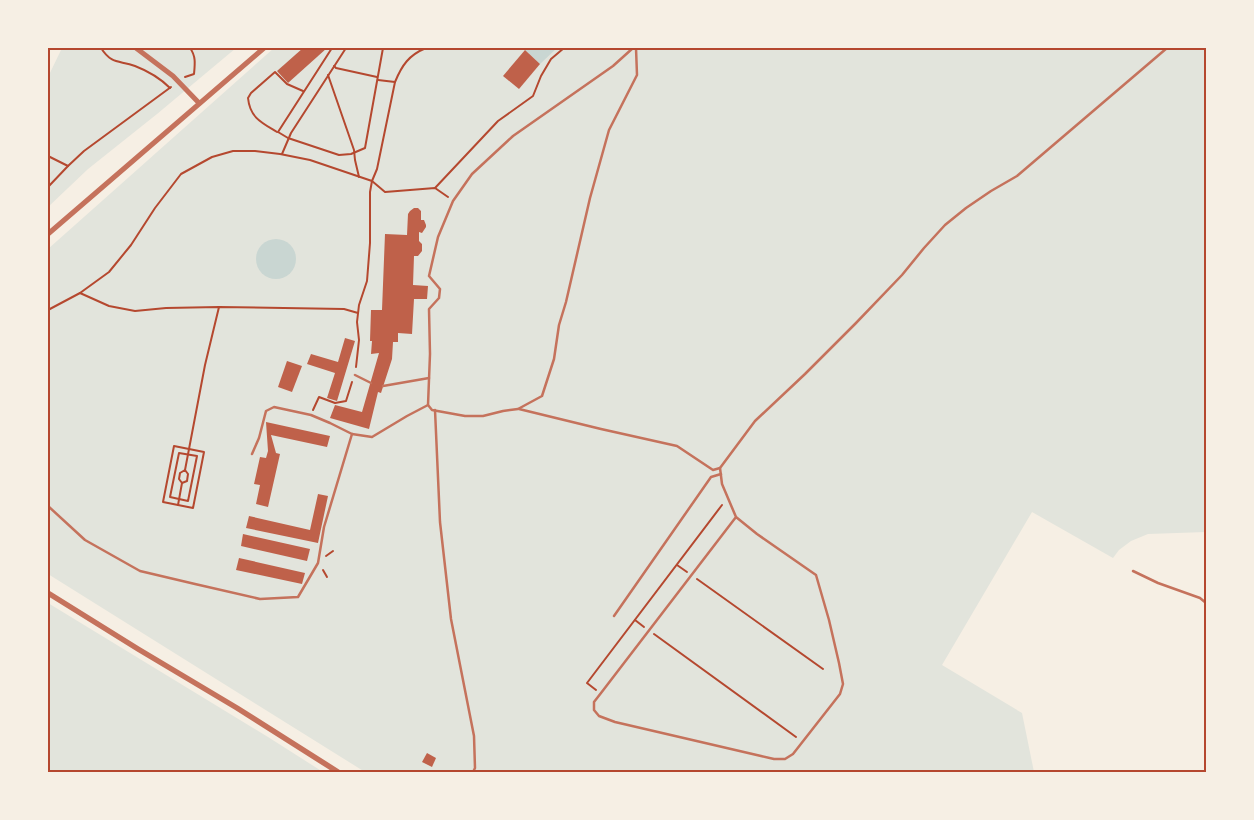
<svg xmlns="http://www.w3.org/2000/svg" width="1254" height="820" viewBox="0 0 1254 820" font-family="'DejaVu Sans',sans-serif">
	<style>
		.green { fill: #e2e4dc }
		.water { fill: #c9d6d2 }
		.building { fill: #bf614a }
		.lines { fill: none; stroke-linecap: round; stroke-linejoin: round }
		.path { stroke: #b5482f; stroke-width: 2 }
		.service { stroke: #c5725c; stroke-width: 2.5 }
		.minor { stroke: #c5725c; stroke-width: 5 }
		.tertiary { stroke: #c5725c; stroke-width: 5.5 }
		.neatline { fill: none; stroke: #b5482f; stroke-width: 2 }
	</style>
	<rect width="100%" height="100%" fill="#f6efe4"/>
	<g class="green">
		<polygon points="62,48 236,48 157,114 88,169 48,207 48,77"/>
		<polygon points="274,48 1206,48 1206,532 1148,534 1131,541 1119,550 1113,558 1032,512 942,665 1022,713 1034,772 365,772 48,574 48,249"/>
		<polygon points="48,603 268,737 323,772 48,772"/>
	</g>
	<g class="water">
		<polygon points="523,48 557,48 540,64"/>
		<circle cx="276" cy="259" r="20"/>
	</g>
	<g class="building">
		<polygon points="303,48 327,48 288,83 277,71"/>
		<polygon points="525,50 540,64 519,89 503,76"/>
		<polygon points="414,208 418,208 421,211 421,220 424,220 426,225 426,227 422,233 419,232 419,241 422,244 422,251 418,256 414,256 413,285 428,286 427,299 414,299 412,334 398,333 398,342 393,342 392,359 381,393 378,392 369,429 330,418 335,405 362,412 379,353 371,354 372,341 370,341 371,310 382,310 385,234 407,235 408,214 410,211"/>
		<polygon points="345,338 355,341 337,401 327,398 335,373 307,364 311,354 338,362"/>
		<polygon points="287,361 302,366 292,392 278,387"/>
		<polygon points="266,422 330,436 327,447 271,435 276,453 280,454 268,507 256,504 260,485 254,484 260,457 266,458 268,451"/>
		<polygon points="318,494 328,496 318,543 246,528 249,516 310,530"/>
		<polygon points="243,534 310,549 307,561 241,546"/>
		<polygon points="239,558 305,573 302,584 236,570"/>
		<polygon points="427,753 436,758 432,767 422,762"/>
	</g>
	<g class="lines">
		<g class="path">
			<path d="M101 48C112 65 119 60 135 66 148 71 160 78 170 88"/>
			<polyline points="332,48 278,132 288,138 339,155 351,154 365,148 383,48"/>
			<polyline points="334,66 336,68 377,77"/>
			<polyline points="328,75 354,150 355,160 359,177"/>
			<path d="M185 77 194 74C195 64 196 56 190 48"/>
			<polyline points="378,80 395,82"/>
			<path d="M277 132C262 123 250 118 248 98L251 93 275 72 287 84 303 91"/>
			<polyline points="282,154 291,133 346,48"/>
			<polyline points="48,156 68,166"/>
			<polyline points="48,187 68,166 84,151 171,87"/>
			<polyline points="435,188 498,121 533,96 541,76 551,59 564,48"/>
			<polyline points="48,310 80,293"/>
			<polyline points="358,313 344,309 219,307 166,308 135,311 109,306 80,293 109,272 131,245 155,208 181,174 212,157 233,151 255,151 280,154 310,160 372,181 385,192 435,188 448,197"/>
			<path d="M356 367 359 340 357 322 359 305 367 281 370 243V192L372 181 377 169 395 82C402 65 409 55 426 48"/>
			<polyline points="313,410 319,397 335,403 346,401 352,382"/>
			<polygon points="174,446 204,452 193,508 163,502"/>
			<polygon points="179,453 197,456 188,501 170,497"/>
			<polyline points="185,470 205,365 219,307"/>
			<polygon points="185,470 188,474 187,481 182,483 179,479 180,473"/>
			<polyline points="178,505 182,483"/>
			<polyline points="326,556 333,551"/>
			<polyline points="677,565 687,572"/>
			<polyline points="323,570 327,577"/>
			<polyline points="697,579 823,669"/>
			<polyline points="635,620 644,627"/>
			<polyline points="654,634 796,737"/>
			<polyline points="596,690 587,683 722,505"/>
		</g>
		<g class="service">
			<polyline points="633,48 613,66 513,136 472,174 453,201 438,237 429,276 440,289 439,298 429,309 430,354 428,405 432,410 465,416 483,416 503,411 518,409 542,396 554,359 559,325 566,302 590,198 609,130 637,75 636,48"/>
			<polyline points="355,375 371,383"/>
			<polyline points="383,386 429,378"/>
			<polyline points="519,409 601,429 677,446 713,470 720,468"/>
			<polyline points="435,410 440,522 451,619 474,736 475,768 473,772"/>
			<polyline points="252,454 259,438 266,411 274,407 311,415 330,423 352,434 372,437 407,416 428,405"/>
			<polyline points="48,506 85,540 140,571 195,584 260,599 298,597 318,563 324,527 352,434"/>
			<polyline points="736,517 601,693 594,702 594,710 599,716 615,722 761,756 774,759 785,759 793,754 840,694 843,684 839,663 829,620 816,575 757,534 736,517 722,484 720,468 755,421 805,374 856,323 902,275 924,248 945,225 966,208 991,191 1017,176 1167,48"/>
			<polyline points="1133,571 1158,583 1200,598 1206,603"/>
			<polyline points="614,616 711,477 721,474"/>
		</g>
		<g class="minor">
			<polyline points="136,48 173,76 199,103"/>
			<polyline points="48,234 264,48"/>
		</g>
		<polyline class="tertiary" points="48,593 138,649 237,708 338,772"/>
	</g>
	<rect width="1254" height="820" fill="none" stroke="#f6efe4" stroke-width="98"/>
	<rect x="49" y="49" width="1156" height="722" class="neatline"/>
</svg>
